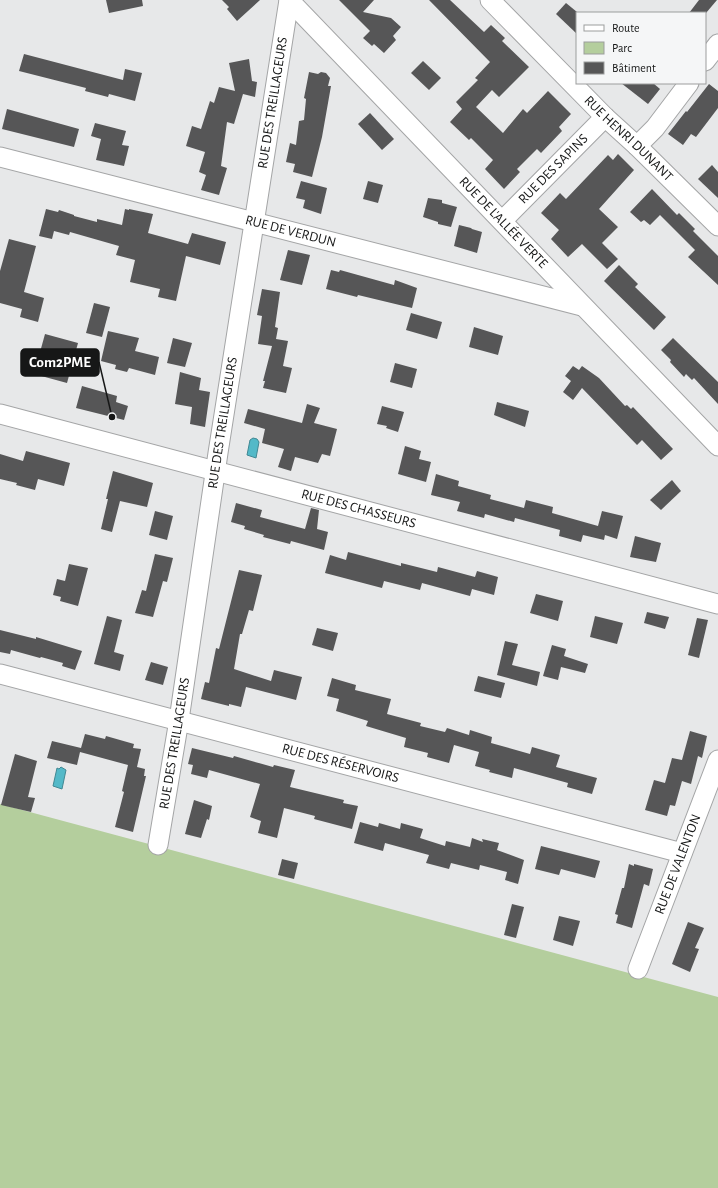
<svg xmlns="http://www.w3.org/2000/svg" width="718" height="1188" viewBox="0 0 718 1188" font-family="'Alegreya Sans',sans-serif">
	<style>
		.green { fill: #b4ce9d }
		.water { fill: #53b9c8; stroke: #418893 }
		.building { fill: #565657 }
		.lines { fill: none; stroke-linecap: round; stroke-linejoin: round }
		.street-casing { stroke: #a4a5a6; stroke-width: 21 }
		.street { stroke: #fff; stroke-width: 19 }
		.labels { text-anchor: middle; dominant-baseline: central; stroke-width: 4; stroke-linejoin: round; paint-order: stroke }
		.street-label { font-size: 14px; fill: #161717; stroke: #f5f6f7 }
		.leader { fill: none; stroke: #161717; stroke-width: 1.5 }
		.callout-dot { fill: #161717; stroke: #f5f6f7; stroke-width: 1.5 }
		.callout { fill: #161717; stroke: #161717; stroke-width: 1.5 }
		.callout-label { font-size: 15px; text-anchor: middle; font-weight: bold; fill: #fff }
	</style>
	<rect width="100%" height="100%" fill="#e7e8e9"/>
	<polygon class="green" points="0,804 718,997 718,1188 0,1188"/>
	<g class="water">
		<polygon points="253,438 257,439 259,442 256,458 247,455 250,440"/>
		<polygon points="61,767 66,770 62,789 53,786 57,768 59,769"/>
	</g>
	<g class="building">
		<polygon points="106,0 142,0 143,6 109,13"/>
		<polygon points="222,0 260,0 237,21 227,9 229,7"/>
		<polygon points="339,0 374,0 363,12 391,18 401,27 393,36 396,40 384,53 374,44 372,46 363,38 370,31"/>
		<polygon points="429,0 450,0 484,32 491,25 505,38 502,41 529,67 499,97 492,90 476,107 503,133 523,109 527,113 548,91 571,114 559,127 562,131 541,153 537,149 517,169 520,172 504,189 485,169 493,160 471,138 469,140 450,122 462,109 456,102 478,80 475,78 490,62"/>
		<polygon points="699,0 717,0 706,13 689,13"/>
		<polygon points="566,3 577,12 577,34 556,14"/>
		<polygon points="24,54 123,80 125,69 142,73 135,101 109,94 108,97 85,91 86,88 19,71"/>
		<polygon points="249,59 252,81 257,82 255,97 243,94 234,124 227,122 221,166 227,168 219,195 201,190 206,175 199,172 205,152 186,146 192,126 201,129 210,101 214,103 219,87 235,91 229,63"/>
		<polygon points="423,61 441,78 429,90 411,73"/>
		<polygon points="309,72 318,74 321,72 326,73 330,78 328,86 331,86 322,137 312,177 293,172 295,164 286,162 290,143 296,145 299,121 304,120 306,99 304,98"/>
		<polygon points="621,83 653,83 660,89 648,104"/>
		<polygon points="709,84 718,91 718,108 696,137 691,134 683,145 668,134 686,111 687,112"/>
		<polygon points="7,109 79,129 74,147 2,129"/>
		<polygon points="370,113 394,139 382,150 358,124"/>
		<polygon points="95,123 126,131 122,145 129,146 124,166 96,160 101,139 91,136"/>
		<polygon points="618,154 634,170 599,209 618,227 602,243 618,259 607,269 582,244 568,257 551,239 559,230 541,213 560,193 566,199 608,155 613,160"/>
		<polygon points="712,165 718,172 718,198 698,179"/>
		<polygon points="301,181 327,188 321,214 303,208 305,200 296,198"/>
		<polygon points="368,181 383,185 378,203 363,199"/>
		<polygon points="652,189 677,215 679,213 695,229 693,231 718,256 718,285 688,257 695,250 660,215 650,225 644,220 641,222 630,212"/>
		<polygon points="428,198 442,200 442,203 457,207 451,227 438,224 438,222 423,217"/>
		<polygon points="46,209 58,212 59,210 74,215 74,216 97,222 97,219 122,225 125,209 129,210 129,209 153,214 148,233 188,244 192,233 226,242 220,265 186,256 176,301 158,297 160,289 130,282 135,260 116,255 119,246 70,232 69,235 54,231 52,239 39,236"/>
		<polygon points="459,225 471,228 472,229 482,232 477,253 454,246"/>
		<polygon points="9,239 36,246 24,292 44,298 38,322 20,317 22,309 0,303 0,271"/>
		<polygon points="288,250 310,255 302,285 280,280"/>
		<polygon points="619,265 638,284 635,287 666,317 654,330 604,281"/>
		<polygon points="331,270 339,272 340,270 394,285 395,280 417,288 412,308 358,295 357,297 326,289"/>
		<polygon points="262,289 280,292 275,327 278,328 276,339 288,341 283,366 292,368 286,393 263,388 265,381 263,381 272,346 258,344 262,316 257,315"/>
		<polygon points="94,303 110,307 102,337 86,333"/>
		<polygon points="411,313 442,322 437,339 406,330"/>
		<polygon points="474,327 503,336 498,355 469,347"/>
		<polygon points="108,331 139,338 135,351 159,357 155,375 129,368 127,372 115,369 116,365 101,361"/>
		<polygon points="45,334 78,343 67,383 34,374"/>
		<polygon points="173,338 192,343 185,367 167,363"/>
		<polygon points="673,338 718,382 718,404 694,378 692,380 686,374 684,377 670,362 671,360 661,350"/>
		<polygon points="395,363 417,369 412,388 390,382"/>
		<polygon points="573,366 579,370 582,366 599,378 625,406 627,405 631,409 633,407 673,449 661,460 642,440 637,445 582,388 573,400 563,392 571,381 565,376"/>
		<polygon points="180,372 201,378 199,390 210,392 205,427 190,424 192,407 175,404"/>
		<polygon points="82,386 117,396 116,402 128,406 124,420 76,408"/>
		<polygon points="497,402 529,411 525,427 494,415"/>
		<polygon points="307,404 320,408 314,423 337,429 330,456 322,454 318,463 295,457 291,471 278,467 284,449 262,443 265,429 244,423 248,409 302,423"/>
		<polygon points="382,406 404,412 398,432 386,428 387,426 377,424"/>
		<polygon points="405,446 421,451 419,459 431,462 426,482 398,474"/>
		<polygon points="26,451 70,463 64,486 38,479 35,490 16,485 17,483 0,479 0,454 23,461"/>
		<polygon points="113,471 153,483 147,507 120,501 112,532 101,529 108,499 106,499"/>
		<polygon points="436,474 459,481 458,486 491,495 490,499 524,508 526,500 553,507 552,513 598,526 602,511 623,516 617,539 605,535 604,540 583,535 581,542 559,536 560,530 515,518 514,522 485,514 484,518 457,511 460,502 431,495"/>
		<polygon points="672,480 681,491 661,510 650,500"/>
		<polygon points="236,503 262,510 260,517 305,529 311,508 319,510 317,529 328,532 324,550 291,541 290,544 263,537 264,535 244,529 245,526 231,522"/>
		<polygon points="155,511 173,516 167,540 149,535"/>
		<polygon points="635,536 661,543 656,562 630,557"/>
		<polygon points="348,552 401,566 401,563 437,572 438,567 475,577 477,571 498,577 494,595 472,589 470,596 422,583 420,590 384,581 382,588 325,573 330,555 346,560"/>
		<polygon points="155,554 173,558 167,582 163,581 153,617 135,613 142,590 146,591"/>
		<polygon points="69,564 88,568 78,606 60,601 61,597 53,595 57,579 65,581"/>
		<polygon points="239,570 262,575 253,611 249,610 242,634 240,634 234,669 271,681 274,670 302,677 296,700 246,687 241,707 229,704 229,706 201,699 205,682 209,683 216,648 219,649"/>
		<polygon points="536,594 563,601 558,621 530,613"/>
		<polygon points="647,612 669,617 665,629 644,623"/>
		<polygon points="107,616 122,620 114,652 124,655 120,671 94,664"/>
		<polygon points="595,616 623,623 617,644 590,637"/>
		<polygon points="697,618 708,620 699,658 688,655"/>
		<polygon points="317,628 338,633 333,651 312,645"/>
		<polygon points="0,630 36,639 36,637 82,651 75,670 62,666 63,663 41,657 40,658 11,650 10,654 0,652"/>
		<polygon points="505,641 518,644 512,665 540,672 537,686 497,675"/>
		<polygon points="552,645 566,649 564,656 588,664 585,673 561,667 558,680 543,676"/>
		<polygon points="151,662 168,667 163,685 145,680"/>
		<polygon points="478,676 505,683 501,698 474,691"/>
		<polygon points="332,678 356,685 355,690 391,699 387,714 421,723 420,726 445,732 447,728 469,735 470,730 492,737 491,743 530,754 532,747 560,755 556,767 597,778 592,794 567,787 568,783 514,768 512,778 489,772 490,770 475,766 479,752 454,745 449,763 427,757 428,753 404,747 406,738 366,726 368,721 336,711 339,699 327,696"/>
		<polygon points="690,731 707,736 702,758 698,756 691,784 682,781 675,806 670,805 667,816 645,810 654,780 665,783 672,758 682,760"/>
		<polygon points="85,734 105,739 106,736 134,744 133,748 141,749 137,767 145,769 144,776 146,776 133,832 115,827 124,792 122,791 128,765 80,752 77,765 47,758 52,741 81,748"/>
		<polygon points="192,748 233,758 234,756 273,767 274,765 295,770 290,787 344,800 343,803 358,806 352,829 314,819 315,816 284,808 277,838 258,833 261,821 250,817 260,784 209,770 207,778 191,774 193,765 188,764"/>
		<polygon points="15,754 37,761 28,797 35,798 31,812 1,805"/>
		<polygon points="194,800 212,806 209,820 207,819 201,838 185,834"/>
		<polygon points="360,822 378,827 379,823 400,829 401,823 423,829 420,838 445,846 446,841 470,847 472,838 483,842 482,839 499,843 497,850 524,860 518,884 505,880 507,872 480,865 479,870 451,863 449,869 426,863 429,855 385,843 383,851 354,843"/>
		<polygon points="541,846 600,861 595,878 561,869 559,875 535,869"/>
		<polygon points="282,859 298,863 294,879 278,875"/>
		<polygon points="629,864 634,866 634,864 653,869 649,886 644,884 632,928 616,923 618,915 615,914 622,888 624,888"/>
		<polygon points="512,904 524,907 516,938 504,935"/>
		<polygon points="559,916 580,921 573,946 553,940"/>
		<polygon points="688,922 704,928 695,948 699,949 690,972 672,964"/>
	</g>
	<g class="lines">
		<g class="street-casing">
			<g id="street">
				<path id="s1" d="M289 0 718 446"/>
				<path id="s2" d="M490 0 605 117 637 146 718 226"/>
				<polyline points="705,61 718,44"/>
				<polyline points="637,146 655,128 689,83"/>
				<path id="s3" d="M0 157 582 306"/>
				<path id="s4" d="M502 221 605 117"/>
				<path id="s5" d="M0 414 718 604"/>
				<path id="s6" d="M0 674 682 853"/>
				<path id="s7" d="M158 845 179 720 218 453 289 0"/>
				<path id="s8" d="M638 969 718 760"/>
			</g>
		</g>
		<use href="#street" class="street"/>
	</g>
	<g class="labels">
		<g class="street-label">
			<text stroke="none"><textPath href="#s7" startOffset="751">RUE DES TREILLAGEURS</textPath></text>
			<text stroke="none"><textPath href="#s2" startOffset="196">RUE HENRI DUNANT</textPath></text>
			<text stroke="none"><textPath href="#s4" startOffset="73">RUE DES SAPINS</textPath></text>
			<text stroke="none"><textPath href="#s1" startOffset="309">RUE DE L'ALLÉE VERTE</textPath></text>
			<text stroke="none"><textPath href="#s3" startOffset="300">RUE DE VERDUN</textPath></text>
			<text stroke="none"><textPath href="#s7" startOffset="427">RUE DES TREILLAGEURS</textPath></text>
			<text stroke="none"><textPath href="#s5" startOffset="371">RUE DES CHASSEURS</textPath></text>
			<text stroke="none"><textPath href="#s7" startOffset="103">RUE DES TREILLAGEURS</textPath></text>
			<text stroke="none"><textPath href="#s6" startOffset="352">RUE DES RÉSERVOIRS</textPath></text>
			<text stroke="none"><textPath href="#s8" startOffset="112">RUE DE VALENTON</textPath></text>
		</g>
	</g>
	<path class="leader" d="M112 417L99 362"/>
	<circle class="callout-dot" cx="112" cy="417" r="4"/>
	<rect class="callout" x="21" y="349" width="78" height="27" rx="4"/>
	<g class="callout-label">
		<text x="60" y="367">Com2PME</text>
	</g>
	<rect x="576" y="12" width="130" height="72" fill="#f5f6f7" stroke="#9c9d9d"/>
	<rect x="584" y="25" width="20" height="6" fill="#ffffff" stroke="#9c9d9d"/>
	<text x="612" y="32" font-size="12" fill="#161717">Route</text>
	<rect x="584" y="42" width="20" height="12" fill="#b4ce9d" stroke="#9c9d9d"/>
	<text x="612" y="52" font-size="12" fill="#161717">Parc</text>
	<rect x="584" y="62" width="20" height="12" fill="#565657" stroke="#9c9d9d"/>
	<text x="612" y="72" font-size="12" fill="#161717">Bâtiment</text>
</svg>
